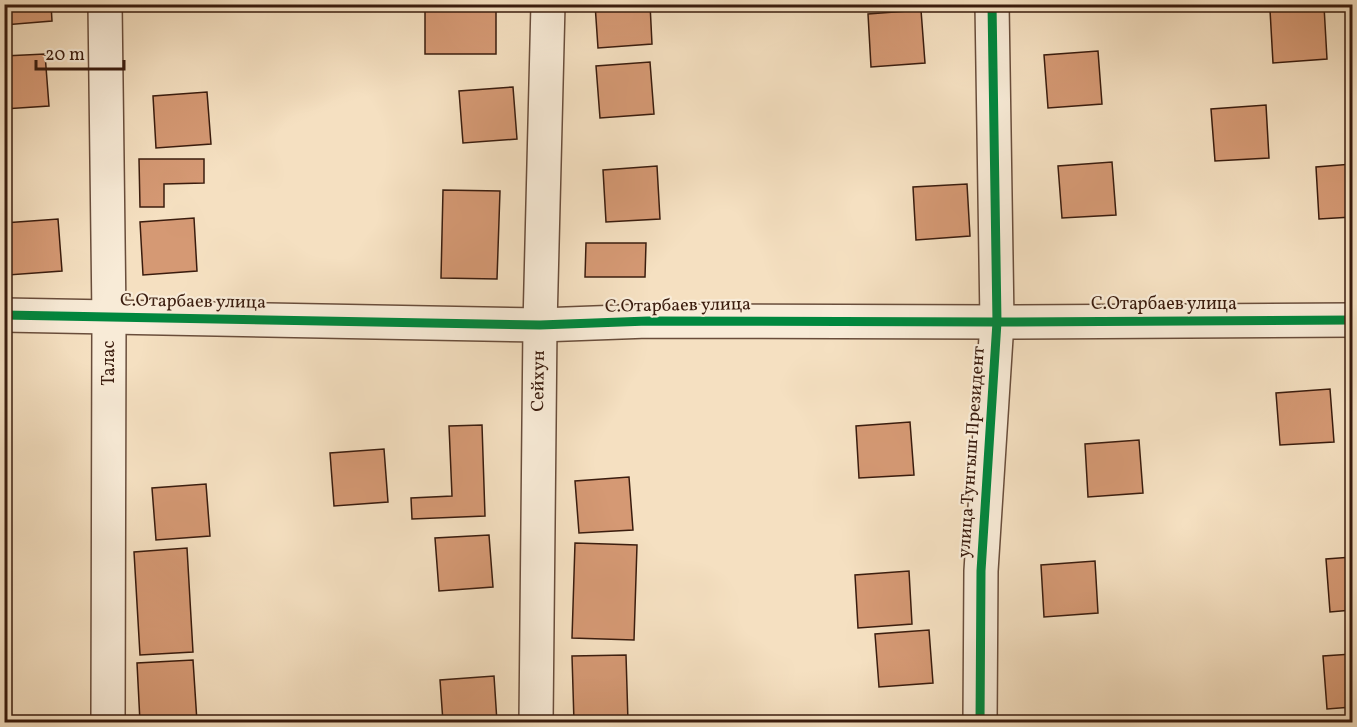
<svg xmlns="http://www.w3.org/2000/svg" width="1357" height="727" viewBox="0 0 1357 727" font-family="Vollkorn,serif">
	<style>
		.building { fill: #d59974; stroke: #3a1c0e; stroke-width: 1.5 }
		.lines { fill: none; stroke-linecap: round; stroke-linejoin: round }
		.minor-casing { stroke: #694d3b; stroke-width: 36 }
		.minor { stroke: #f8ebd7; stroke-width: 33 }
		.cycleway-casing { stroke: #f8ebd7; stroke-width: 13 }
		.cycleway { stroke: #00873e; stroke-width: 9 }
		.labels { text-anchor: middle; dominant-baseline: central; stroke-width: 4.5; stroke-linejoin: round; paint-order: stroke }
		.street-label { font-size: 18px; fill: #3a1c0e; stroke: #f8ebd7 }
	</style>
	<rect width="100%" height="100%" fill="#f5e0c1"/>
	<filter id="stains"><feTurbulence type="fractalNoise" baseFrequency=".00333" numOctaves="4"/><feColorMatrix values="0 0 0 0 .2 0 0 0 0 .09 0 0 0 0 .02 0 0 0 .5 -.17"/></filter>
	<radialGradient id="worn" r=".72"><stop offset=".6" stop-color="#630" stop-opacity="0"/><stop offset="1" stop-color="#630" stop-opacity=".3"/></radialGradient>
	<g class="building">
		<polygon points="4,4 51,4 52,21 4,25"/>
		<rect x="425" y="4" width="71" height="50"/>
		<polygon points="595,4 650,4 652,44 598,48"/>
		<polygon points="1324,6 1327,59 1273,63 1270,10"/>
		<polygon points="921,10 925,63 871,67 868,14"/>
		<polygon points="1098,51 1102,104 1048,108 1044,55"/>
		<polygon points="45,54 49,106 4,109 4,56"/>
		<polygon points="650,62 654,114 600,118 596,66"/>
		<polygon points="513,87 517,139 463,143 459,91"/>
		<polygon points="207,92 211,144 156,148 153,96"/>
		<polygon points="1266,105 1269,158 1215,161 1211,109"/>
		<polygon points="139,159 204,159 204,183 164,184 164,207 140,207"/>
		<polygon points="1112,162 1116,215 1062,218 1058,166"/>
		<polygon points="1352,164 1352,217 1319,219 1316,167"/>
		<polygon points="657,166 660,219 606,222 603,170"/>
		<polygon points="967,184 970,236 916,240 913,187"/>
		<polygon points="443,190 500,191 497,279 441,278"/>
		<polygon points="194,218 197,271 143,275 140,222"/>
		<polygon points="58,219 62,271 8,275 4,223"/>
		<polygon points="586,243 646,243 645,277 585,277"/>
		<polygon points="1330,389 1334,442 1280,445 1276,393"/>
		<polygon points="910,422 914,475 859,478 856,426"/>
		<polygon points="482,425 485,516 412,519 411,498 452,496 449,426"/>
		<polygon points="1139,440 1143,493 1088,497 1085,444"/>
		<polygon points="384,449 388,502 334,506 330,453"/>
		<polygon points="629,477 633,530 579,533 575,481"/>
		<polygon points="206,484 210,536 156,540 152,488"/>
		<polygon points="489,535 493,587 439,591 435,538"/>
		<polygon points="575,543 637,545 634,640 572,638"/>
		<polygon points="187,548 193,652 140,655 134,552"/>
		<polygon points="1352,557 1352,610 1330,612 1326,559"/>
		<polygon points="1095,561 1098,613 1044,617 1041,565"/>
		<polygon points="909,571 912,624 858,628 855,575"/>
		<polygon points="929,630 933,683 879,687 875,634"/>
		<polygon points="1352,654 1352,707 1327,709 1323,656"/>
		<polygon points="626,655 628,722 574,722 572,656"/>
		<polygon points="193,660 197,722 140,722 137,663"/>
		<polygon points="494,676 497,722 443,722 440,680"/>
	</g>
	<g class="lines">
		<g class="minor-casing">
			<g id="minor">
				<polyline points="105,4 109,317 108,722"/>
				<polyline points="4,315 540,325 648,321 997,322 1352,320"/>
				<polyline points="536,722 540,325 548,4"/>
				<polyline points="980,722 981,571 997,322 992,4"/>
			</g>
		</g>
		<use href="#minor" class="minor"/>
		<g class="cycleway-casing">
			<g id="cycleway">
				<polyline points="4,315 540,325 648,321 997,322 1352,320"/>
				<polyline points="980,722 981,571 997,322 992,4"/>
			</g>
		</g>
		<use href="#cycleway" class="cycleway"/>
	</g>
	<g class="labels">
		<g class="street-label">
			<text transform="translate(193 302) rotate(1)">С.Отарбаев улица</text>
			<text x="1164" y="304">С.Отарбаев улица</text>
			<text transform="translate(678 306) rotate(-1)">С.Отарбаев улица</text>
			<text transform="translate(109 363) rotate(-90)">Талас</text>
			<text transform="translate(539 381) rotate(-89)">Сейхун</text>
			<text transform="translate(972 452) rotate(-86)">улица Тунгыш Президент</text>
		</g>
	</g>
	<rect width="1357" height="727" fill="none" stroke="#f5e0c1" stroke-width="24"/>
	<rect x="6" y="6" width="1345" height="715" fill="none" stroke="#3a1c0e" stroke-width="3"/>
	<rect x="12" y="12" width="1333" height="703" fill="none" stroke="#3a1c0e" stroke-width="1.5"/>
	<path d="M36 60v9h88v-9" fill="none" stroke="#3a1c0e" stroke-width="3"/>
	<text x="45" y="60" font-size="18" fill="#3a1c0e" stroke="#f8ebd7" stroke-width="4.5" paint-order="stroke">20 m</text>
	<rect width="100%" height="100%" filter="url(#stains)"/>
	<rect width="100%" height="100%" fill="url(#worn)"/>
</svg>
